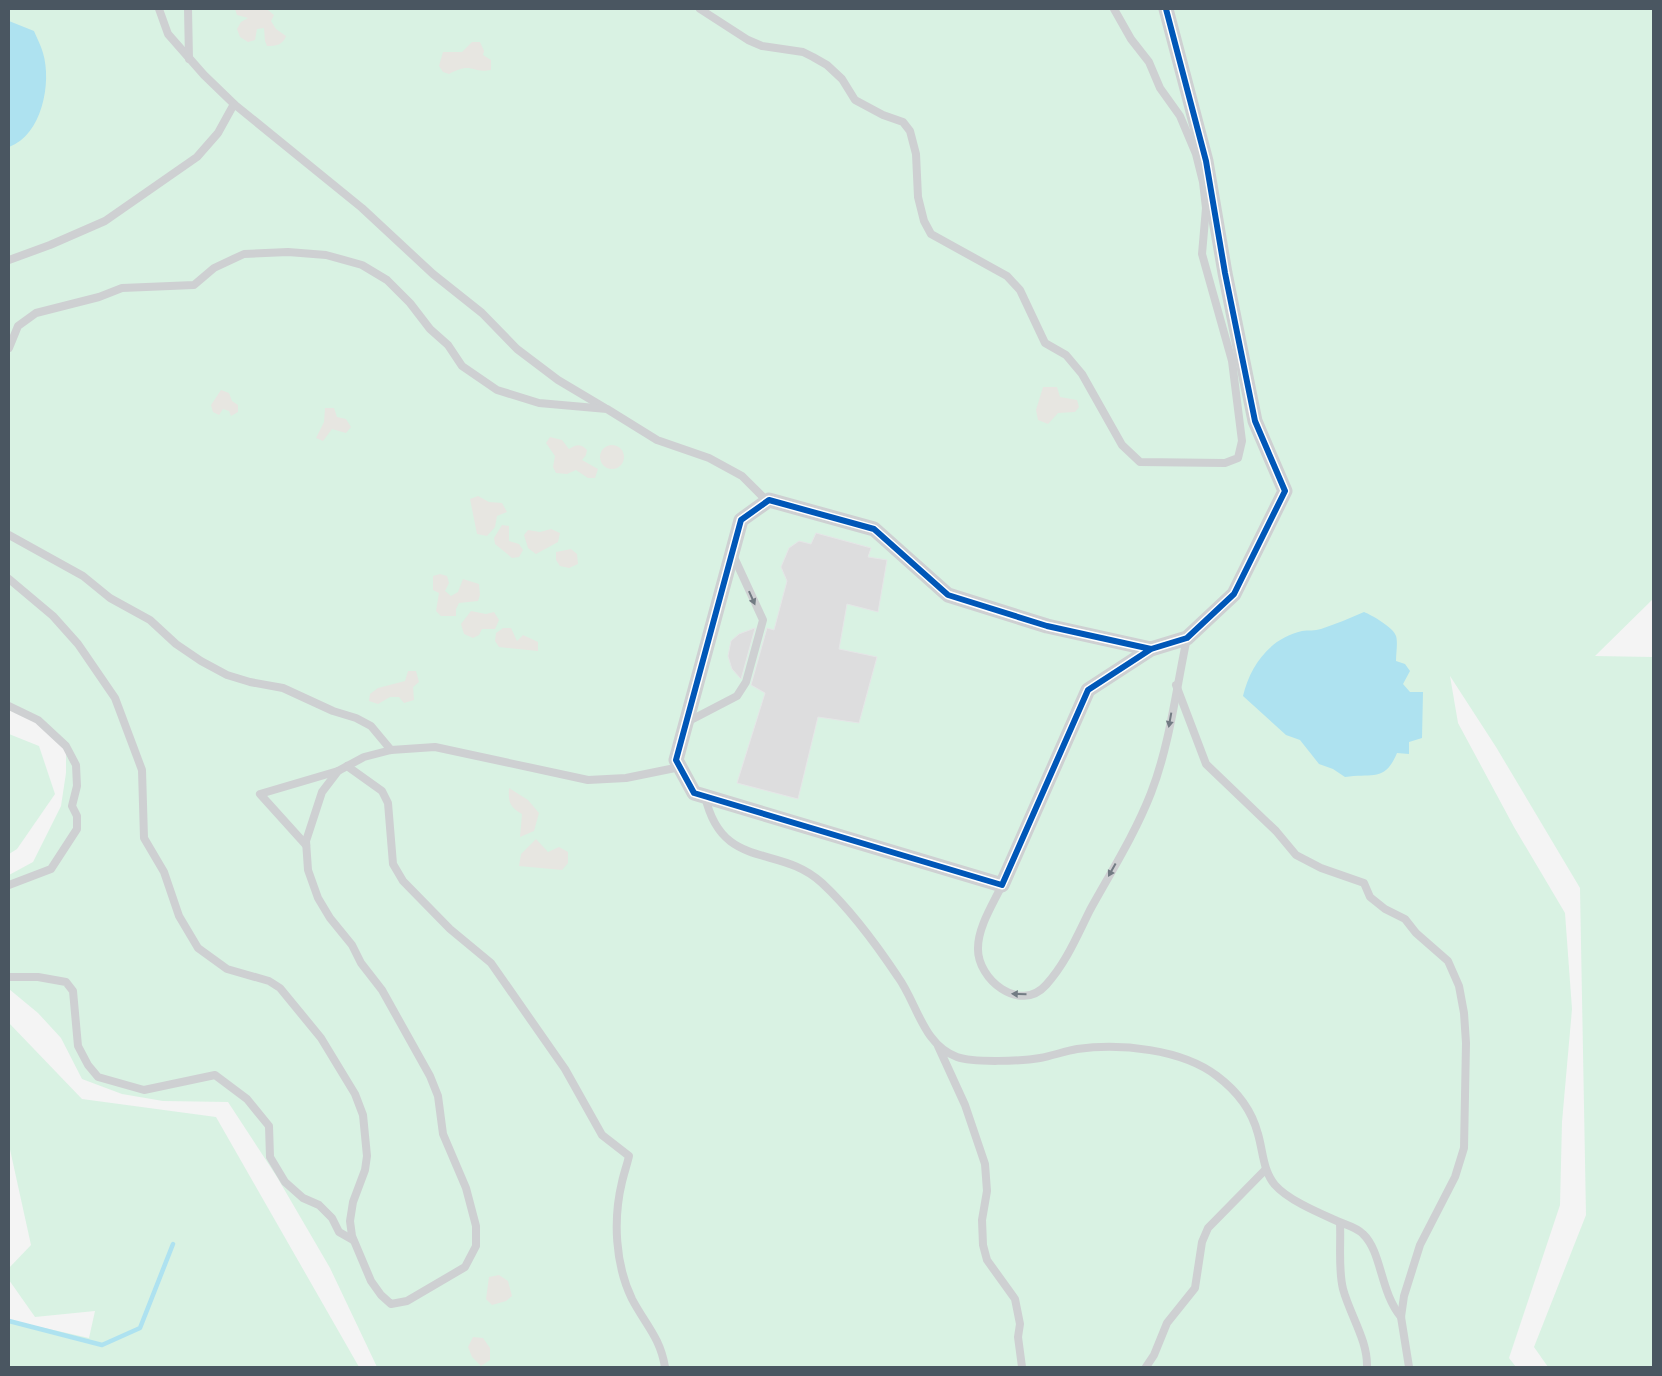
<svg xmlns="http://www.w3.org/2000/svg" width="1662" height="1376" viewBox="0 0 1662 1376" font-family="Helvetica,sans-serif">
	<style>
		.green { fill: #d9f2e3 }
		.sand { fill: #e7e6e1 }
		.water { fill: #aee2f0 }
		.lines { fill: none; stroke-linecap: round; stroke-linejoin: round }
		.stream { stroke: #aee2f0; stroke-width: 4.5 }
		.building { fill: #ddddde; stroke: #e5e6e7 }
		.service { stroke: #ced0d2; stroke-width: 8 }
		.minor { stroke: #ced0d2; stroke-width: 15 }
		.cycleway-casing { stroke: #fff; stroke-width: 9 }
		.cycleway { stroke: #0057b8; stroke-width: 6 }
		.oneway { fill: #727b83 }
	</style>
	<rect width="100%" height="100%" fill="#f4f4f4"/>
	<g class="green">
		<polygon points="9,9 1653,9 1653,599 1595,656 1653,657 1653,1367 1548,1367 1534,1347 1586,1215 1580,888 1496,747 1450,676 1458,723 1514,827 1565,913 1572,1009 1562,1122 1560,1205 1509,1358 1516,1367 377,1367 330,1268 277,1177 228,1102 163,1101 122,1094 82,1079 61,1038 38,1013 9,989 9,875 33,862 61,806 66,773 66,746 38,720 9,702"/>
		<polygon points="9,734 39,746 55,794 17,849 9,854"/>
		<polygon points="9,1023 82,1099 216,1117 359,1367 9,1367 9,1320 89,1338 95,1311 35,1317 9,1280 9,1268 31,1245 9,1145"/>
	</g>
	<g class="sand">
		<path d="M235 9 268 10 274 15 271 21 276 29 286 36C283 45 276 46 267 46L265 41 264 28 257 29 255 40 248 42 240 37 237 29 241 22 248 18 237 15Z"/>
		<path d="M472 42H480L484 51 483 55 491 60V70C470 74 474 61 449 74L443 72 439 66 443 52H462Z"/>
		<polygon points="1043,387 1057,387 1060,397 1077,400 1079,407 1075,412 1058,413 1048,424 1038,420 1036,410"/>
		<polygon points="221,390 229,393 232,401 238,405 238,412 231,416 229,411 223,409 219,415 213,412 211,405"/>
		<polygon points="325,408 334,408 337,417 346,419 351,427 346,433 332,429 323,441 316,438 324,422"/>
		<path d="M550 437 562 440 569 449C576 445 580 443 587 450L586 455 582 460 598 469 595 478H588L576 470 567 474 556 473 553 467 555 456 546 443Z"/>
		<circle cx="612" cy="457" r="12"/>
		<polygon points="478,496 489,502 502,503 507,512 497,516 495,527 487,536 477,534 470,499"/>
		<polygon points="502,525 509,526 509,541 519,544 523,550 519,557 512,558 495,544 494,538"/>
		<polygon points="551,529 560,533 558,542 536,554 528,548 524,535 528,530 540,532"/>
		<polygon points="571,549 577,554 578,564 569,568 560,566 556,560 556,552"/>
		<polygon points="440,574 447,576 449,583 445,591 451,596 458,592 463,579 479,584 480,595 478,601 459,603 456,609 456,616 441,616 436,611 439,593 433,590 433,576"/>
		<polygon points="471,611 486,614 494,612 499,620 495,629 482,629 479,635 473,638 464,634 461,624"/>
		<polygon points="503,628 511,628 517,641 523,635 538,642 538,651 499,647 495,641 496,633"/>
		<polygon points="408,671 416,671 419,682 413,687 414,700 404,703 399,697 390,697 378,704 369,701 370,694 378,688 405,681"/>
		<path d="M509 788 528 800 539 813 534 831 520 837 522 814C510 807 508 802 509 788Z"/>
		<polygon points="536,839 548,852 559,847 568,852 568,863 562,870 519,866 521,854"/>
		<polygon points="499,1275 508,1281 512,1296 506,1301 492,1305 486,1299 489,1277"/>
		<polygon points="473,1337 483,1338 490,1348 490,1360 481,1366 472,1357 468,1347"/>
	</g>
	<g class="water">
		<path d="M9 21 34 31C37 38 41 46 43 53 52 83 42 135 9 147Z"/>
		<path d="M1364 612C1372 615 1394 628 1396 636 1398 642 1396 653 1396 661L1405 664 1410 671 1403 684 1410 692H1423L1422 738 1409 742V754L1397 753C1385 782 1373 773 1345 777L1333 769 1319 764 1300 740 1286 735 1243 696C1250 666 1270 638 1302 631 1308 630 1315 631 1321 629 1336 624 1350 618 1364 612Z"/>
	</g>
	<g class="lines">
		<polyline class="stream" points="9,1321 102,1345 140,1328 173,1244"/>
	</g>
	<g class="building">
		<polygon points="816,533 871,548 868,557 887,560 878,612 847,604 839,649 877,657 859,723 818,717 798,799 737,783 765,693 751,685 767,628 774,630 787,581 781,567 789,548 799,541 811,544"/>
		<polygon points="755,628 741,679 732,669 728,656 731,641 739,634"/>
	</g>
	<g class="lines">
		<g class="service">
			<polyline points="159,9 168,34 204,75 234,104 362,208 433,274 482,313 517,349 558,380 605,408"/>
			<polyline points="188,9 189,59"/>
			<polyline points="700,9 748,40 762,46 803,52 813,57 827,65 842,79 855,100 883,115 903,122 910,131 916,154 918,197 924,221 931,234 1007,276 1020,290 1045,343 1066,355 1082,374 1122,445 1140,462 1225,463 1238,458 1242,441 1232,361 1202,254 1206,208 1203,182 1196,154 1180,116 1160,88 1149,62 1131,39 1114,9"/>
			<polyline points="9,260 50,245 105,221 197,157 218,133 234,104"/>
			<polyline points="9,348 18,326 36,313 99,297 122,288 194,285 214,268 244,254 288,252 326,255 362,265 387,280 410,303 430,329 448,345 462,366 497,390 539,403 607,409 657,440 709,458 742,476 767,501"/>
			<polyline points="9,535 83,576 110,598 150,620 176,644 201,661 227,675 250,682 283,688 333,711 356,718 371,726 391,750"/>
			<polyline points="9,579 53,616 78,644 115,698 142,770 144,838 164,872 179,916 198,948 227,969 269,981 280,988 321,1038 355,1094 363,1115 367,1156 365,1170 353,1202 350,1221 352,1236 371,1281 381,1295 391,1304 407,1301 465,1267 476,1246 476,1226 466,1188 443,1134 438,1096 430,1076 382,990 361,963 352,945 330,918 318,898 308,870 306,841 322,792 338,771 364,757 391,750 435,747 588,780 626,778 680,767"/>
			<polyline points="1176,685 1206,764 1276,831 1296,855 1321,868 1364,883 1370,897 1385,909 1405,919 1416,933 1448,961 1459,986 1464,1013 1466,1043 1464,1148 1455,1177 1420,1245 1404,1296 1401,1317 1409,1367"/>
			<polyline points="9,706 38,720 66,746 76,765 77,786 72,806 77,816 77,829 51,869 9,885"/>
			<polyline points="687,722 737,696 746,682 763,620 733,555"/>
			<path d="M347 766 382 791 388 803 393 864 403 881 450 929 491 963 565 1069 602 1135 629 1156C627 1165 624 1173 622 1182 613 1219 615 1264 632 1299 645 1324 660 1337 665 1367"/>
			<path d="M705 796C722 872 779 843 822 883 851 910 876 944 898 977 917 1003 923 1045 957 1057 973 1063 1023 1061 1040 1058 1052 1056 1065 1051 1077 1049 1120 1043 1182 1049 1217 1076 1237 1091 1252 1111 1258 1134 1263 1151 1263 1171 1275 1185 1288 1200 1319 1213 1337 1221 1346 1225 1356 1227 1363 1234 1382 1252 1380 1292 1401 1317"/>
			<polyline points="306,845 260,794 338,771"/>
			<path d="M1002 885C993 904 978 927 978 948 977 979 1020 1014 1046 985 1066 963 1077 936 1090 910 1111 872 1135 834 1151 793 1170 744 1176 689 1187 638"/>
			<polyline points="9,977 38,977 66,982 73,991 78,1046 88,1065 98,1077 144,1090 215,1075 247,1099 269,1126 270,1157 285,1182 303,1198 319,1205 332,1218 339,1232 353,1240"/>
			<polyline points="938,1046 965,1105 985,1164 987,1191 982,1220 983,1245 987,1260 1015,1299 1020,1324 1018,1337 1022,1367"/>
			<path d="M1340 1223C1341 1244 1338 1269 1343 1289 1350 1315 1368 1341 1367 1367"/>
			<polyline points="1146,1367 1154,1355 1167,1323 1195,1288 1202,1242 1208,1228 1266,1169"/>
		</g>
		<polyline class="minor" points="1151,649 1047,626 948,595 874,529 769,500 741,520 676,760 694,793 1002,885 1088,690 1151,649 1187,638 1234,594 1285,491 1255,421 1225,273 1206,161 1166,9"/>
		<g class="cycleway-casing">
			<polyline id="cycleway" points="1151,649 1047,626 948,595 874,529 769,500 741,520 676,760 694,793 1002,885 1088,690 1151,649 1187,638 1234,594 1285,491 1255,421 1225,273 1206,161 1166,9"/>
		</g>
		<use href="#cycleway" class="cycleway"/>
	</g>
	<defs><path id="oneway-solid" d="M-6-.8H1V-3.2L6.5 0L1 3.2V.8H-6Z" transform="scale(1.25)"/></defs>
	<g class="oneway">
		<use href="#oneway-solid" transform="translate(752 598) rotate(66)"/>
		<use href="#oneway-solid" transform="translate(1170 720) rotate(100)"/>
		<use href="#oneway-solid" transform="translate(1112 870) rotate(119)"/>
		<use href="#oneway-solid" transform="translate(1019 994) rotate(-178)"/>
	</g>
	<rect width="1662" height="1376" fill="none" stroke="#4a5661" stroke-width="20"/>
</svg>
